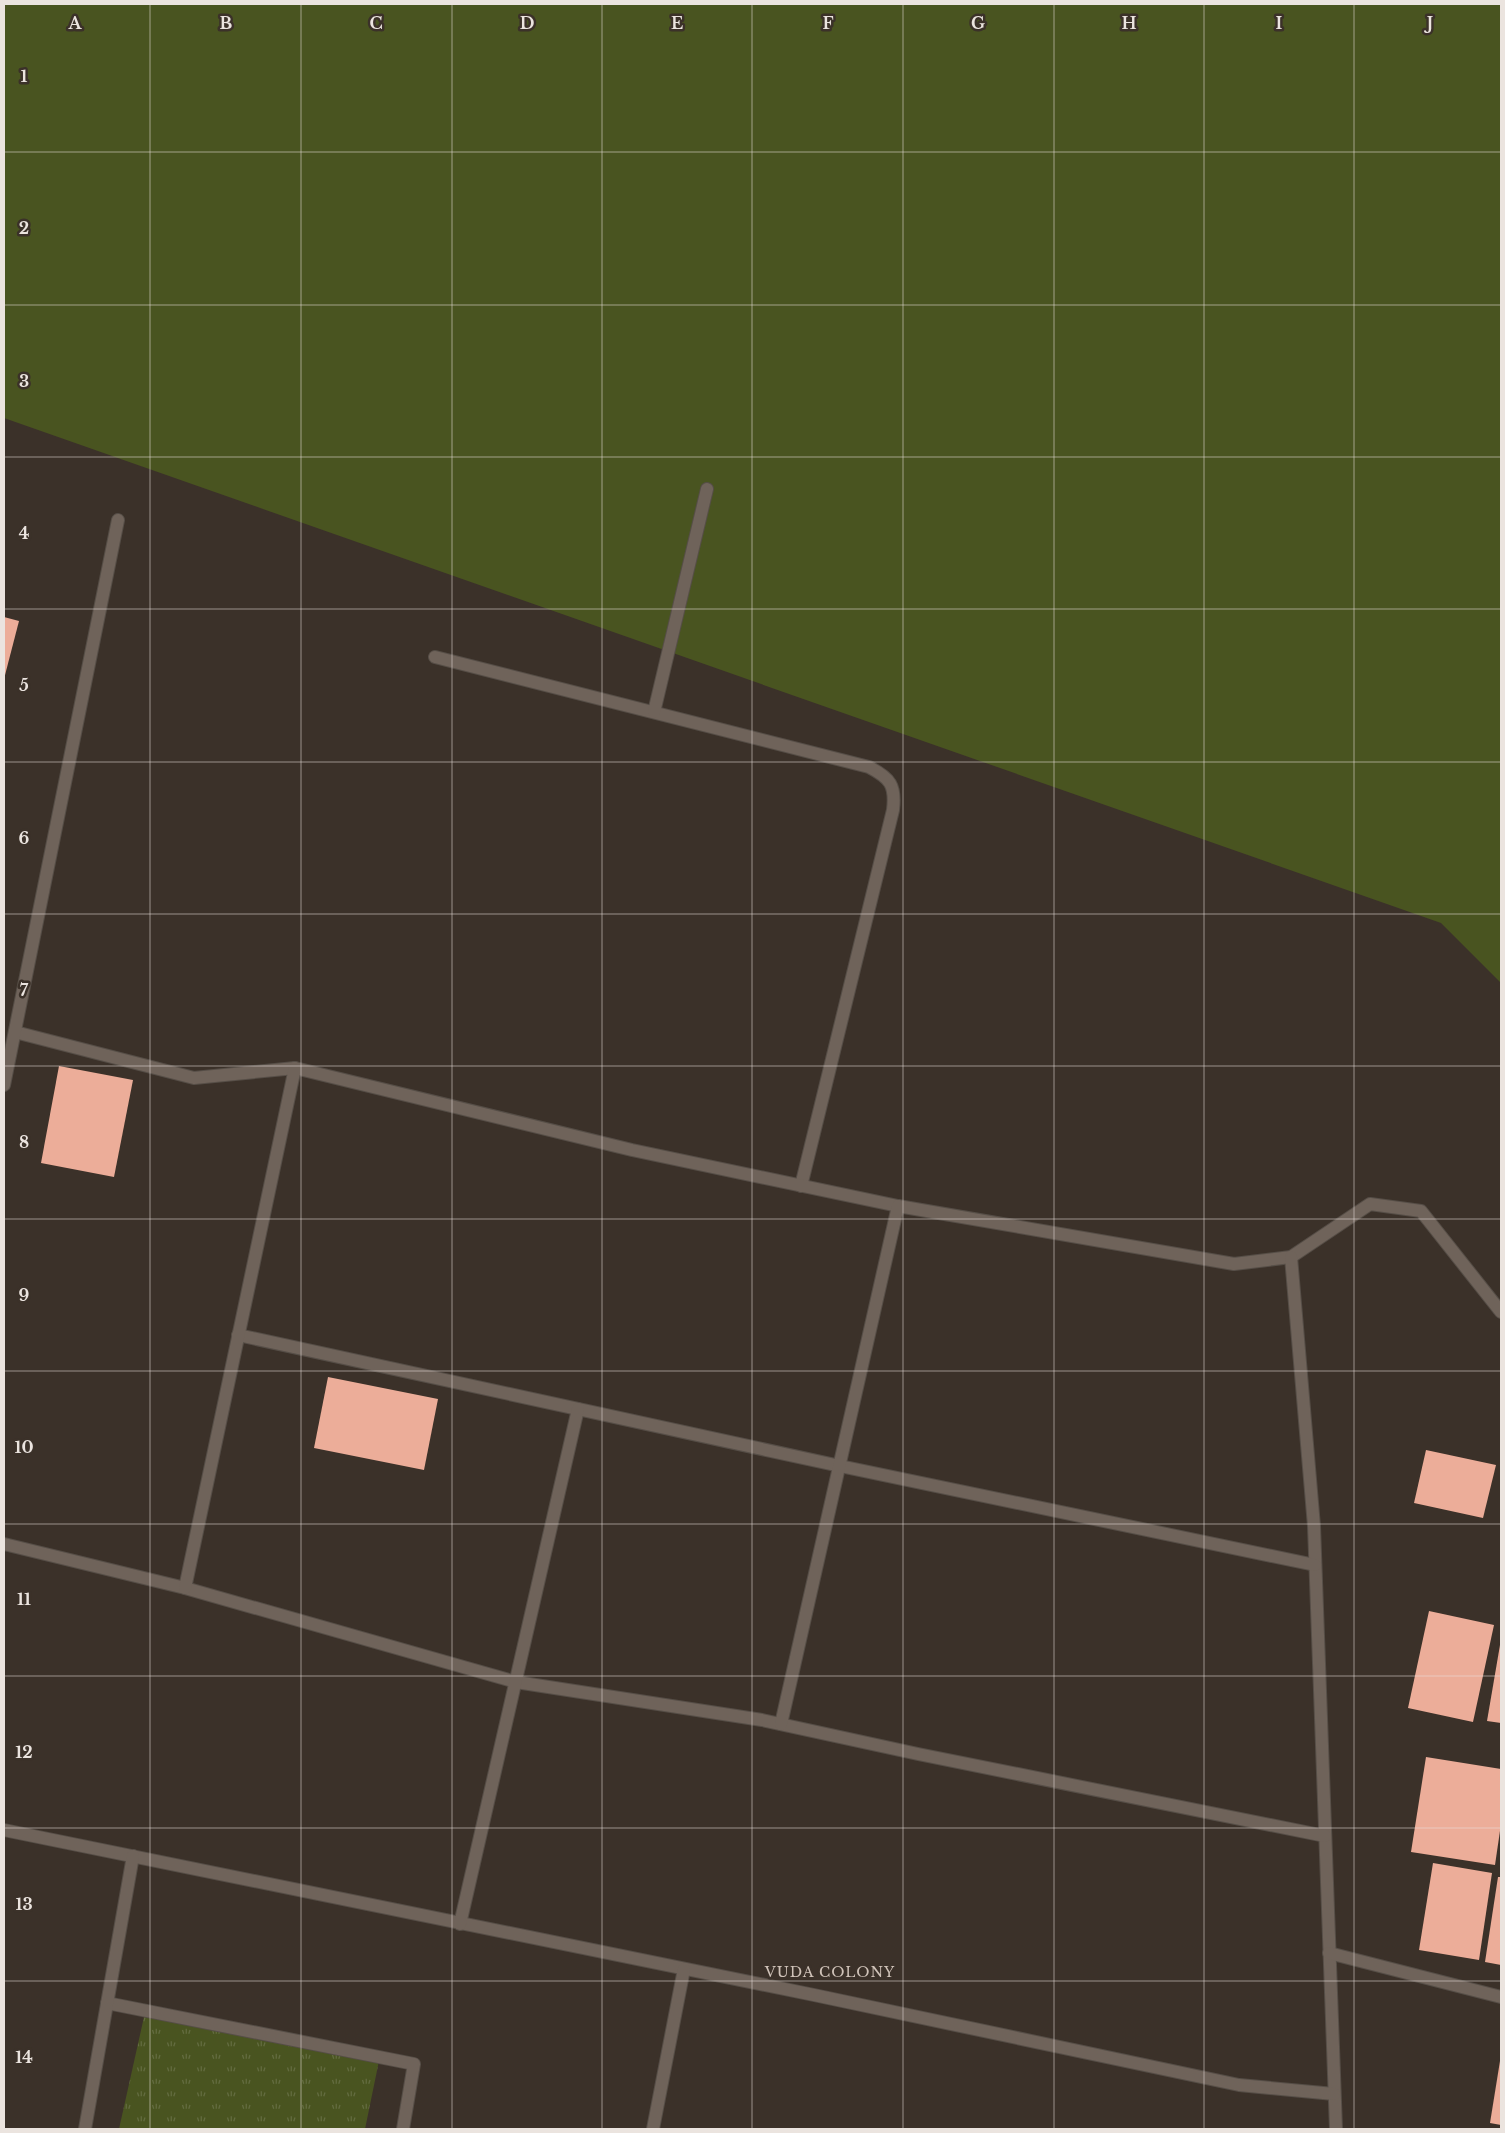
<svg xmlns="http://www.w3.org/2000/svg" width="1505" height="2133" viewBox="0 0 1505 2133" font-family="'Libre Baskerville',serif">
	<style>
		.grass { fill: #495420 }
		.park { fill: url(#park-tufts) }
		.building { fill: #ecad99 }
		.lines { fill: none; stroke-linecap: round; stroke-linejoin: round }
		.street-casing { stroke: #564e47; stroke-width: 14 }
		.street { stroke: #6f635a; stroke-width: 12 }
		.grid { fill: none; stroke: #ebe4df; stroke-width: 1; stroke-opacity: 0.55 }
		.labels { text-anchor: middle; dominant-baseline: central; stroke-width: 5; stroke-linejoin: round; paint-order: stroke }
		.neighbourhood-label { font-size: 14px; letter-spacing: 1px; fill: #d0c3b9; stroke: #3b3129 }
		.grid-label { font-size: 16px; text-anchor: middle; font-weight: bold; fill: #ebe4df; stroke: #3b3129; stroke-width: 5; stroke-linejoin: round; paint-order: stroke }
	</style>
	<defs>
		<pattern id="park-tufts" width="24" height="20" patternUnits="userSpaceOnUse" patternTransform="scale(1.25)"><rect width="24" height="20" fill="#495420"/><path d="M3 7l-1-3M5 7V3M7 7l1-3M15 17l-1-3M17 17v-4M19 17l1-3" fill="none" stroke="#636c40"/></pattern>
	</defs>
	<rect width="100%" height="100%" fill="#3b3129"/>
	<polygon class="grass" points="4,4 1501,4 1501,983 1441,923 4,418"/>
	<polygon class="park" points="146,2008 381,2051 365,2129 119,2129"/>
	<g class="building">
		<polygon points="4,617 19,621 4,679"/>
		<polygon points="59,1066 133,1080 114,1177 41,1163"/>
		<polygon points="328,1377 438,1399 424,1470 314,1448"/>
		<polygon points="1426,1450 1496,1465 1483,1518 1414,1503"/>
		<polygon points="1429,1611 1494,1625 1473,1722 1408,1708"/>
		<polygon points="1500,1645 1501,1645 1501,1723 1487,1721"/>
		<polygon points="1426,1757 1501,1769 1501,1824 1495,1865 1411,1852"/>
		<polygon points="1433,1863 1492,1873 1479,1960 1419,1950"/>
		<polygon points="1498,1877 1501,1877 1501,1965 1485,1962"/>
		<polygon points="1500,2061 1501,2061 1501,2125 1490,2123"/>
	</g>
	<g class="lines">
		<g class="street-casing">
			<g id="street">
				<path d="M435 657 869 767C890 778 896 785 893 810L801 1186"/>
				<polyline points="654,712 707,489"/>
				<polyline points="15,1032 194,1078 295,1068 632,1150 898,1206 1234,1264 1291,1257 1370,1204 1421,1211 1501,1312"/>
				<polyline points="4,1085 118,520"/>
				<polyline points="1291,1257 1314,1526 1336,2129"/>
				<polyline points="238,1335 840,1466 1315,1565"/>
				<polyline points="4,1544 185,1588 516,1682 762,1720 918,1754 1325,1836"/>
				<polyline points="185,1588 295,1068"/>
				<polyline points="781,1724 898,1206"/>
				<polyline points="4,1830 814,1995 1239,2085 1334,2094"/>
				<polyline points="460,1924 578,1409"/>
				<polyline points="1329,1953 1501,1997"/>
				<polyline points="107,2003 414,2064 403,2129"/>
				<polyline points="85,2129 133,1856"/>
				<polyline points="653,2129 684,1969"/>
			</g>
		</g>
		<use href="#street" class="street"/>
	</g>
	<path class="grid" d="M150 4V2129M301 4V2129M452 4V2129M602 4V2129M752 4V2129M903 4V2129M1054 4V2129M1204 4V2129M1354 4V2129M4 152H1501M4 305H1501M4 457H1501M4 609H1501M4 762H1501M4 914H1501M4 1066H1501M4 1219H1501M4 1371H1501M4 1524H1501M4 1676H1501M4 1828H1501M4 1981H1501"/>
	<g class="labels">
		<g class="neighbourhood-label">
			<text x="830" y="1972">VUDA COLONY</text>
		</g>
	</g>
	<g class="grid-label">
		<text x="75" y="29">A</text>
		<text x="226" y="29">B</text>
		<text x="376" y="29">C</text>
		<text x="527" y="29">D</text>
		<text x="677" y="29">E</text>
		<text x="828" y="29">F</text>
		<text x="978" y="29">G</text>
		<text x="1129" y="29">H</text>
		<text x="1279" y="29">I</text>
		<text x="1430" y="29">J</text>
		<text x="24" y="82">1</text>
		<text x="24" y="234">2</text>
		<text x="24" y="387">3</text>
		<text x="24" y="539">4</text>
		<text x="24" y="691">5</text>
		<text x="24" y="844">6</text>
		<text x="24" y="996">7</text>
		<text x="24" y="1148">8</text>
		<text x="24" y="1301">9</text>
		<text x="24" y="1453">10</text>
		<text x="24" y="1605">11</text>
		<text x="24" y="1758">12</text>
		<text x="24" y="1910">13</text>
		<text x="24" y="2063">14</text>
	</g>
	<rect width="1505" height="2133" fill="none" stroke="#ebe4df" stroke-width="10"/>
</svg>
